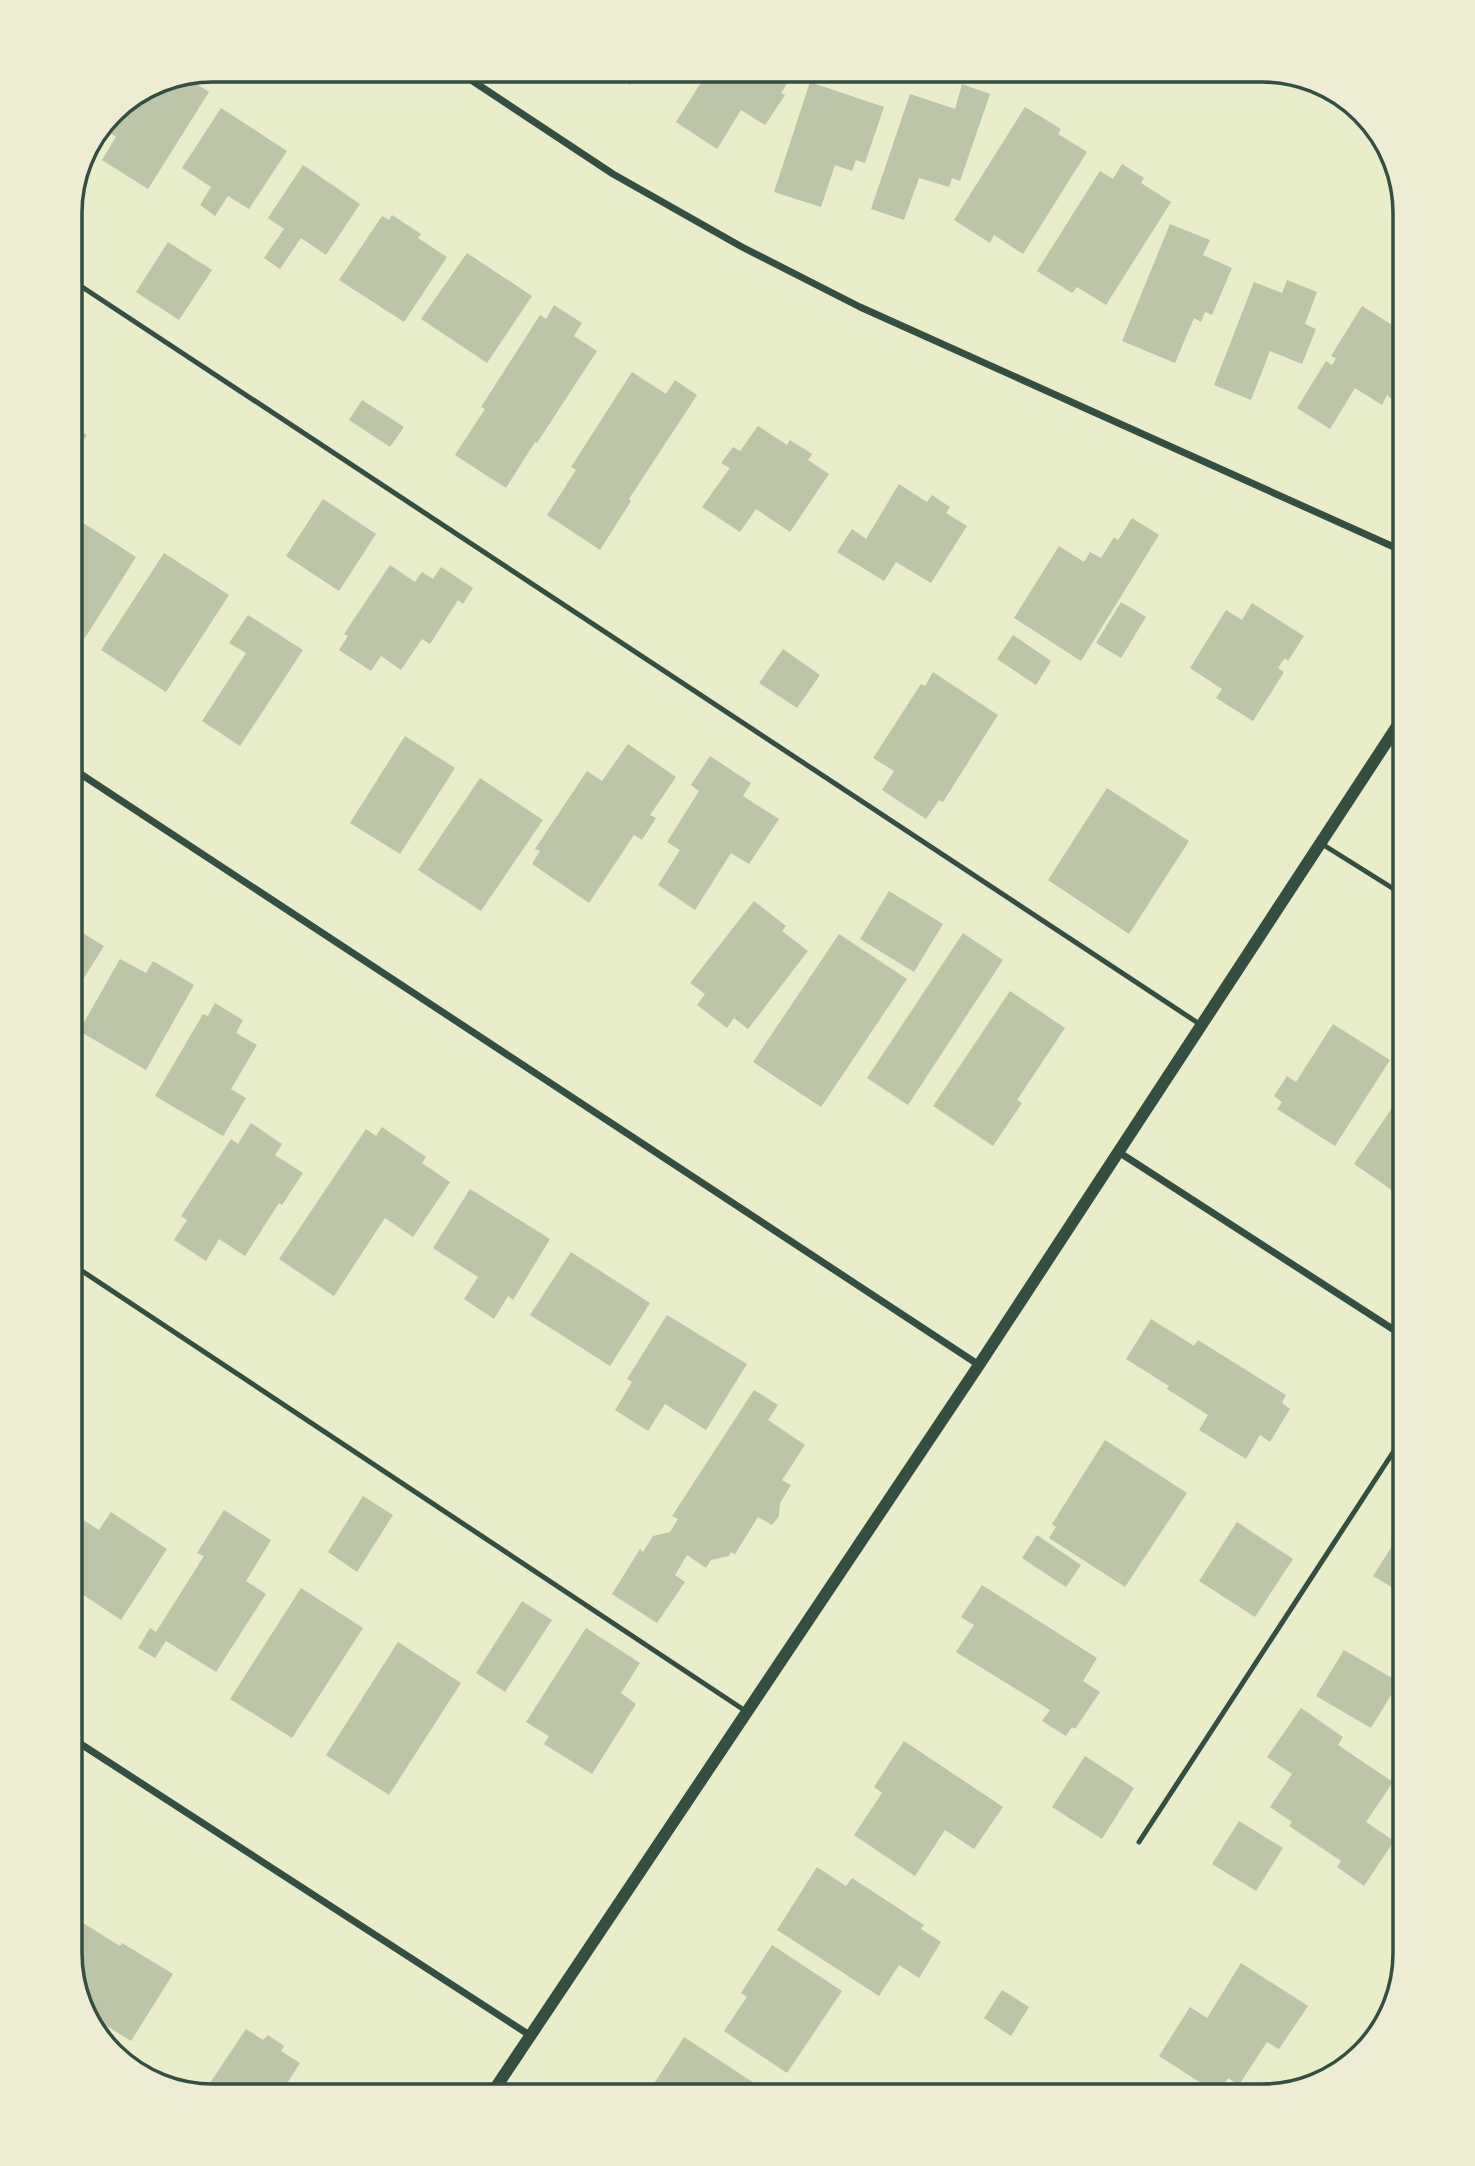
<svg xmlns="http://www.w3.org/2000/svg" width="1475" height="2166" viewBox="0 0 1475 2166" font-family="'Noto Sans',sans-serif">
	<style>
		.building { fill: #bcc5a7 }
		.lines { fill: none; stroke-linecap: round; stroke-linejoin: round }
		.service { stroke: #344e41; stroke-width: 5 }
		.minor { stroke: #344e41; stroke-width: 7 }
		.tertiary { stroke: #344e41; stroke-width: 12 }
		.rim { fill: none; stroke: #344e41; stroke-width: 3.5 }
	</style>
	<rect width="100%" height="100%" fill="#e9edc9"/>
	<g class="building">
		<polygon points="606,70 639,70 630,85"/>
		<polygon points="709,70 796,70 781,93 785,95 765,125 741,110 717,149 676,122"/>
		<polygon points="192,74 189,79 209,92 148,189 102,160 116,137 102,127 112,112 159,81"/>
		<polygon points="810,82 884,107 865,163 856,160 852,171 835,165 821,207 774,192"/>
		<polygon points="962,84 990,94 960,181 952,178 949,187 919,178 904,220 871,209 910,94 955,109"/>
		<polygon points="1025,107 1061,129 1058,134 1087,152 1023,254 994,235 990,243 954,220"/>
		<polygon points="221,108 287,151 249,209 228,196 215,216 200,205 211,187 182,168"/>
		<polygon points="1122,164 1144,178 1141,183 1171,202 1106,305 1077,287 1072,293 1037,271 1100,171 1113,179"/>
		<polygon points="303,165 360,204 326,255 301,238 280,269 264,258 284,229 268,218"/>
		<polygon points="392,215 421,234 418,238 447,257 404,322 339,280 382,216 389,220"/>
		<polygon points="1170,224 1210,240 1203,255 1232,268 1212,315 1205,312 1201,322 1194,318 1175,363 1122,341"/>
		<polygon points="168,242 212,270 179,320 136,292"/>
		<polygon points="467,253 532,296 487,363 421,319"/>
		<polygon points="1287,280 1317,292 1305,324 1316,329 1302,364 1270,351 1251,400 1214,385 1254,282 1282,293"/>
		<polygon points="554,305 582,323 574,336 597,351 537,443 535,442 506,488 455,455 485,409 481,407 540,315 546,319"/>
		<polygon points="1362,306 1405,333 1405,381 1393,400 1387,395 1382,405 1355,388 1330,429 1297,408 1326,361 1332,365 1336,358 1331,356"/>
		<polygon points="632,372 666,394 675,380 697,395 629,499 631,501 600,550 547,515 576,470 571,467"/>
		<polygon points="362,400 404,427 390,447 349,420"/>
		<polygon points="70,424 87,435 70,461"/>
		<polygon points="758,426 787,445 790,440 812,454 808,460 829,474 790,532 756,509 740,532 702,507 730,468 721,463 733,447 740,451"/>
		<polygon points="899,484 927,502 932,495 950,507 946,513 967,526 931,583 896,562 884,581 837,552 852,529 866,539"/>
		<polygon points="323,499 376,534 339,591 286,556"/>
		<polygon points="74,517 136,557 85,638 70,628 70,524"/>
		<polygon points="1132,518 1159,535 1081,661 1014,618 1059,546 1084,562 1090,552 1101,558 1114,537 1118,540"/>
		<polygon points="164,553 229,595 166,692 101,650"/>
		<polygon points="390,565 415,582 422,572 433,579 441,567 473,588 463,604 458,600 430,644 422,639 401,670 381,656 371,671 339,650 348,636 344,634"/>
		<polygon points="1121,602 1146,617 1121,658 1096,643"/>
		<polygon points="1252,603 1304,636 1288,661 1285,658 1278,668 1284,672 1253,721 1216,698 1222,689 1190,668 1226,610 1242,620"/>
		<polygon points="248,615 303,650 240,746 202,721 246,653 229,643"/>
		<polygon points="1013,635 1051,661 1036,685 997,659"/>
		<polygon points="783,649 820,675 797,708 759,683"/>
		<polygon points="933,672 998,715 943,802 939,800 926,819 882,790 894,771 873,758 921,684 925,686"/>
		<polygon points="405,736 455,768 400,854 350,823"/>
		<polygon points="628,744 676,777 650,815 656,818 642,840 634,835 589,903 532,864 540,851 535,849 587,771 602,781"/>
		<polygon points="710,756 751,783 743,796 779,819 749,864 731,853 695,910 658,885 680,850 667,842 699,791 691,785"/>
		<polygon points="480,778 543,820 481,911 418,870"/>
		<polygon points="1107,788 1189,841 1129,934 1048,880"/>
		<polygon points="889,891 943,924 914,972 860,939"/>
		<polygon points="754,901 786,926 782,931 808,951 748,1029 734,1018 727,1028 697,1005 705,994 690,983"/>
		<polygon points="70,925 104,946 70,1000"/>
		<polygon points="963,933 1003,960 908,1105 867,1078"/>
		<polygon points="839,934 907,979 821,1107 753,1062"/>
		<polygon points="120,959 146,973 153,961 194,985 146,1070 79,1031"/>
		<polygon points="1010,991 1065,1028 1017,1100 1022,1103 993,1146 933,1106"/>
		<polygon points="215,1003 243,1020 236,1033 257,1045 231,1089 246,1098 223,1136 155,1096 203,1014 208,1016"/>
		<polygon points="1333,1024 1390,1060 1335,1146 1277,1109 1282,1102 1274,1096 1287,1076 1296,1082"/>
		<polygon points="1405,1096 1405,1199 1354,1164 1392,1108 1395,1111"/>
		<polygon points="251,1123 282,1144 275,1155 303,1173 282,1205 279,1203 245,1256 219,1239 206,1261 174,1240 187,1220 181,1216 231,1139 238,1144"/>
		<polygon points="382,1127 426,1157 422,1163 450,1182 413,1237 385,1218 334,1296 279,1259 366,1129 376,1136"/>
		<polygon points="470,1189 550,1239 513,1300 508,1296 494,1319 464,1299 478,1277 433,1248"/>
		<polygon points="571,1252 650,1303 610,1366 530,1315"/>
		<polygon points="667,1315 747,1364 706,1430 665,1404 648,1431 615,1410 632,1382 627,1379"/>
		<polygon points="1151,1319 1194,1346 1198,1340 1286,1395 1282,1403 1290,1409 1270,1442 1260,1435 1246,1459 1199,1430 1208,1415 1167,1389 1169,1386 1126,1359"/>
		<polygon points="754,1390 778,1405 768,1420 805,1445 782,1480 791,1485 780,1503 779,1516 772,1525 758,1517 735,1554 731,1552 729,1556 711,1560 706,1568 687,1555 675,1575 685,1582 657,1623 612,1594 640,1549 643,1552 653,1536 670,1532 678,1519 672,1516"/>
		<polygon points="1105,1440 1187,1493 1125,1587 1049,1538 1056,1527 1052,1524"/>
		<polygon points="363,1496 393,1515 357,1572 328,1552"/>
		<polygon points="224,1510 271,1540 246,1581 266,1594 216,1672 166,1641 155,1658 138,1648 150,1628 156,1632 204,1556 197,1553"/>
		<polygon points="111,1512 167,1549 121,1620 70,1586 70,1517 77,1516 99,1530"/>
		<polygon points="1405,1517 1405,1595 1373,1576 1394,1543 1391,1541"/>
		<polygon points="1237,1522 1293,1559 1255,1617 1199,1581"/>
		<polygon points="1037,1535 1081,1565 1066,1587 1022,1558"/>
		<polygon points="982,1585 1097,1658 1083,1681 1100,1692 1075,1729 1072,1727 1066,1736 1042,1721 1050,1710 956,1652 974,1625 961,1617"/>
		<polygon points="301,1588 363,1628 292,1738 230,1699"/>
		<polygon points="522,1601 552,1620 505,1692 476,1673"/>
		<polygon points="586,1628 640,1663 621,1693 636,1704 592,1774 544,1744 549,1736 526,1722"/>
		<polygon points="398,1642 461,1683 389,1795 326,1755"/>
		<polygon points="1344,1650 1399,1682 1371,1728 1316,1696"/>
		<polygon points="1301,1708 1343,1737 1338,1745 1393,1782 1366,1822 1394,1841 1364,1886 1337,1867 1341,1861 1289,1826 1292,1822 1270,1807 1292,1774 1267,1757"/>
		<polygon points="904,1741 1003,1807 974,1849 945,1830 915,1876 854,1835 882,1793 874,1787"/>
		<polygon points="1085,1756 1134,1788 1102,1839 1052,1807"/>
		<polygon points="1239,1821 1283,1848 1256,1891 1212,1864"/>
		<polygon points="817,1867 846,1886 852,1878 924,1925 921,1929 941,1942 919,1978 899,1965 879,1996 777,1930"/>
		<polygon points="75,1918 120,1946 122,1943 173,1974 131,2041 86,2013 70,1953 70,1925"/>
		<polygon points="772,1945 842,1991 787,2073 724,2031 747,1997 741,1993"/>
		<polygon points="1241,1963 1308,2006 1279,2049 1267,2042 1239,2085 1228,2078 1218,2094 1159,2056 1190,2007 1207,2018"/>
		<polygon points="1002,1990 1029,2007 1011,2036 984,2018"/>
		<polygon points="246,2029 263,2040 268,2035 284,2046 281,2051 300,2063 279,2096 210,2096 204,2092"/>
		<polygon points="684,2037 774,2096 646,2096"/>
	</g>
	<g class="lines">
		<g class="service">
			<polyline points="70,279 1201,1025"/>
			<polyline points="1322,844 1405,896"/>
			<polyline points="70,1263 747,1712"/>
			<polyline points="1139,1842 1405,1434"/>
		</g>
		<g class="minor">
			<polyline points="456,70 613,174 742,247 860,307 1405,552"/>
			<polyline points="70,767 979,1365"/>
			<polyline points="1117,1151 1405,1337"/>
			<polyline points="70,1737 531,2036"/>
		</g>
		<polyline class="tertiary" points="490,2096 979,1365 1405,714"/>
	</g>
	<path d="M0 0H1475V2166H0ZM213 82H1262A131 131 0 0 1 1393 213V1953A131 131 0 0 1 1262 2084H213A131 131 0 0 1 82 1953V213A131 131 0 0 1 213 82Z" fill="#eeecd3" fill-rule="evenodd"/>
	<path class="rim" d="M213 82H1262A131 131 0 0 1 1393 213V1953A131 131 0 0 1 1262 2084H213A131 131 0 0 1 82 1953V213A131 131 0 0 1 213 82Z"/>
</svg>
